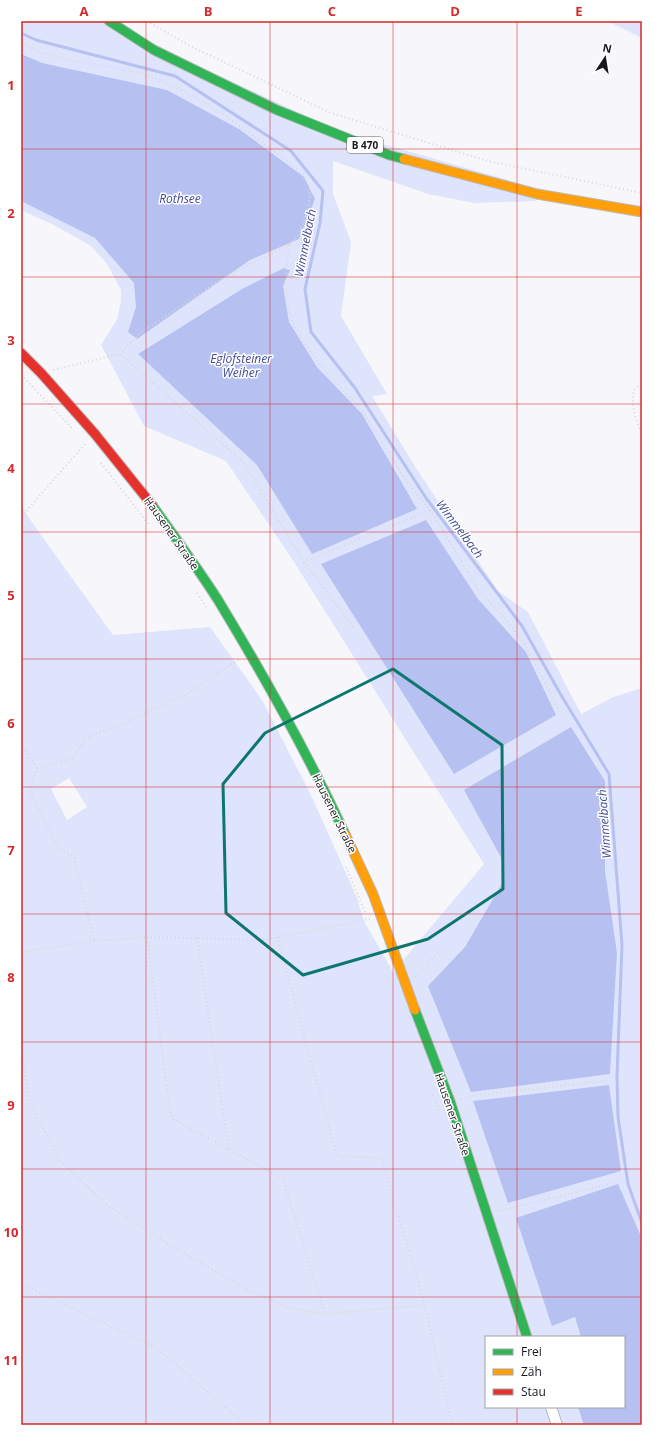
<svg xmlns="http://www.w3.org/2000/svg" width="663" height="1446" viewBox="0 0 663 1446" font-family="'Open Sans',sans-serif">
	<style>
		.green { fill: #dfe4fd; fill-rule: evenodd }
		.water { fill: #b7c1f1 }
		.lines { fill: none; stroke-linecap: round; stroke-linejoin: round }
		.stream { stroke: #b7c1f1; stroke-width: 3 }
		.street-casing { stroke: #b9babe; stroke-width: 12 }
		.fast-casing { stroke: #b9babe; stroke-width: 11 }
		.slow-casing { stroke: #b9babe; stroke-width: 11 }
		.jam-casing { stroke: #b9babe; stroke-width: 11 }
		.path { stroke: #d7d7d8; stroke-width: 2; stroke-dasharray: 1 3; stroke-linecap: butt }
		.street { stroke: #fefefe; stroke-width: 10 }
		.fast { stroke: #30b455; stroke-width: 9 }
		.slow { stroke: #ff9f0a; stroke-width: 9 }
		.jam { stroke: #e5322d; stroke-width: 9 }
		.marked { fill: none; stroke: #0f766e; stroke-width: 3; stroke-linejoin: round }
		.grid { fill: none; stroke: #d62828; stroke-width: 1; stroke-opacity: 0.55 }
		.labels { text-anchor: middle; dominant-baseline: central; stroke-width: 3; stroke-linejoin: round; paint-order: stroke }
		.shield { fill: #fff; stroke: #5c5d61; stroke-width: 1 }
		.shield-label { font-size: 10px; font-weight: bold; fill: #16181d }
		.street-label { font-size: 11px; fill: #16181d; stroke: #fff }
		.water-label { font-size: 12px; font-style: italic; fill: #404a99; stroke: #fff }
		.neatline { fill: none; stroke: #d62828; stroke-width: 1.5 }
		.grid-label { font-size: 13px; text-anchor: middle; font-weight: bold; fill: #d62828 }
	</style>
	<rect width="100%" height="100%" fill="#f7f7fb"/>
	<g class="green">
		<path d="M21 21H120L157 47 341 132 550 192 535 201 474 203 428 194 333 161V194L351 242 341 316 387 394 372 396 416 468 498 591 528 612 581 714 613 697 642 688V1425H21V511L23 509 36 528 113 635 210 627 262 700 311 795 357 898 364 921 393 972 484 864 294 562 226 461 144 426 101 345 117 319 121 301V290L107 264 91 246 54 225 21 210ZM69 778 87 807 67 820 51 789ZM486 1337H624V1407H486Z"/>
		<polygon points="607,21 642,21 642,38"/>
	</g>
	<g class="water">
		<polygon points="21,54 42,63 167,90 239,129 304,177 315,199 299,239 250,260 137,339 128,332 136,307 134,283 95,238 21,201"/>
		<polygon points="284,268 290,270 283,286 289,322 317,367 362,414 417,509 312,554 257,465 138,354 242,289"/>
		<polygon points="426,520 478,599 526,652 556,715 454,774 321,564"/>
		<polygon points="571,727 605,781 605,871 617,953 610,1074 471,1092 428,986 465,947 504,880 503,861 464,790"/>
		<polygon points="609,1085 621,1171 508,1203 473,1101"/>
		<polygon points="618,1184 640,1234 642,1260 642,1425 584,1425 578,1407 624,1407 624,1337 581,1337 575,1317 552,1326 516,1218"/>
	</g>
	<g class="lines">
		<polyline class="stream" points="21,33 36,40 175,76 291,151 323,191 320,223 305,289 311,332 355,388 426,498 522,626 561,695 609,774 622,945 617,1076 618,1117 628,1184 642,1223"/>
		<g class="street-casing">
			<polyline id="street" points="551,1407 557,1425"/>
		</g>
		<g class="fast-casing">
			<g id="fast">
				<polyline points="109,21 154,50 277,110 389,155 404,159"/>
				<path d="M152 505C174 536 197 567 218 600 264 676 308 754 345 834"/>
				<polyline points="415,1010 450,1101 527,1337"/>
			</g>
		</g>
		<g class="slow-casing">
			<g id="slow">
				<polyline points="404,159 537,194 642,212"/>
				<polyline points="345,834 373,894 415,1010"/>
			</g>
		</g>
		<g class="jam-casing">
			<polyline id="jam" points="21,353 41,373 95,434 152,505"/>
		</g>
		<g class="path">
			<polyline points="147,21 188,45 331,113 488,161 642,193"/>
			<path d="M21 42C33 48 44 54 57 57 89 66 123 66 155 78 197 94 235 122 271 149 284 159 300 169 308 184 314 196 304 225 297 236 295 239 291 242 289 245L226 276 140 333 120 354 53 370"/>
			<polyline points="289,245 285,286 290,317 302,340 320,365 363,412 405,479 430,510 478,589 512,627 523,642 560,711"/>
			<polyline points="120,354 243,462 304,562 430,510"/>
			<polyline points="21,375 73,429"/>
			<path d="M642 385C623 388 638 424 642 436"/>
			<polyline points="101,463 150,526"/>
			<polyline points="21,517 86,443"/>
			<polyline points="304,562 353,627"/>
			<polyline points="197,593 208,610"/>
			<polyline points="21,744 37,768 30,791 59,850 74,856 94,941 147,937 171,1118 283,1179 325,1314 425,1305 452,1425"/>
			<polyline points="37,768 73,758 86,738 127,722 188,693 239,659"/>
			<polyline points="346,867 365,912"/>
			<polyline points="147,937 264,940 370,919"/>
			<polyline points="277,937 337,1156 381,1158 425,1305"/>
			<polyline points="197,938 229,1150"/>
			<polyline points="22,952 23,1061 30,1103 60,1161 108,1206 170,1245 244,1288 289,1308 325,1314"/>
			<polyline points="22,952 94,941"/>
			<polyline points="415,977 441,949"/>
			<polyline points="433,1095 440,1113"/>
			<polyline points="461,1099 476,1095 606,1081"/>
			<polyline points="498,1211 618,1182"/>
			<polyline points="21,1284 157,1348 245,1425"/>
		</g>
		<use href="#street" class="street"/>
		<use href="#fast" class="fast"/>
		<use href="#slow" class="slow"/>
		<use href="#jam" class="jam"/>
	</g>
	<path class="marked" d="M393 669 502 745 503 889 428 939 303 975 226 913 223 784 265 733Z"/>
	<path class="grid" d="M146 21V1425M270 21V1425M393 21V1425M517 21V1337M21 149H642M21 277H642M21 404H642M21 532H642M21 659H642M21 787H642M21 914H642M21 1042H642M21 1169H642M21 1297H642M517 1407V1425"/>
	<g class="labels">
		<rect class="shield" x="347" y="137" width="36" height="16" rx="3"/>
		<g class="shield-label">
			<text x="365" y="145">B 470</text>
		</g>
		<g class="street-label">
			<text transform="translate(172 533) rotate(55)">Hausener Straße</text>
			<text transform="translate(335 813) rotate(64)">Hausener Straße</text>
			<text transform="translate(453 1114) rotate(71)">Hausener Straße</text>
		</g>
		<g class="water-label">
			<text x="180" y="198">Rothsee</text>
			<text transform="translate(305 243) rotate(-79)">Wimmelbach</text>
			<text x="241" y="358">Eglofsteiner<tspan x="241" dy="14">Weiher</tspan></text>
			<text transform="translate(460 529) rotate(53)">Wimmelbach</text>
			<text transform="translate(604 824) rotate(-94)">Wimmelbach</text>
		</g>
	</g>
	<rect width="663" height="1446" fill="none" stroke="#ffffff" stroke-width="44"/>
	<rect x="485" y="1336" width="140" height="72" fill="#ffffff" stroke="#a2a3a5"/>
	<rect x="493" y="1349" width="20" height="6" fill="#30b455" stroke="#a2a3a5"/>
	<text x="521" y="1356" font-size="12" fill="#16181d">Frei</text>
	<rect x="493" y="1369" width="20" height="6" fill="#ff9f0a" stroke="#a2a3a5"/>
	<text x="521" y="1376" font-size="12" fill="#16181d">Zäh</text>
	<rect x="493" y="1389" width="20" height="6" fill="#e5322d" stroke="#a2a3a5"/>
	<text x="521" y="1396" font-size="12" fill="#16181d">Stau</text>
	<g transform="translate(605 58) rotate(12)" stroke="#ffffff" stroke-width="3" paint-order="stroke">
	<path d="M0-3L7 15L0 10L-7 15Z" fill="#16181d"/>
	<text y="-6" font-size="11" font-weight="bold" text-anchor="middle" fill="#16181d">N</text>
	</g>
	<rect x="22" y="22" width="619" height="1402" class="neatline"/>
	<g class="grid-label">
		<text x="84" y="16">A</text>
		<text x="208" y="16">B</text>
		<text x="332" y="16">C</text>
		<text x="455" y="16">D</text>
		<text x="579" y="16">E</text>
		<text x="11" y="90">1</text>
		<text x="11" y="218">2</text>
		<text x="11" y="345">3</text>
		<text x="11" y="473">4</text>
		<text x="11" y="600">5</text>
		<text x="11" y="728">6</text>
		<text x="11" y="855">7</text>
		<text x="11" y="982">8</text>
		<text x="11" y="1110">9</text>
		<text x="11" y="1237">10</text>
		<text x="11" y="1365">11</text>
	</g>
</svg>
